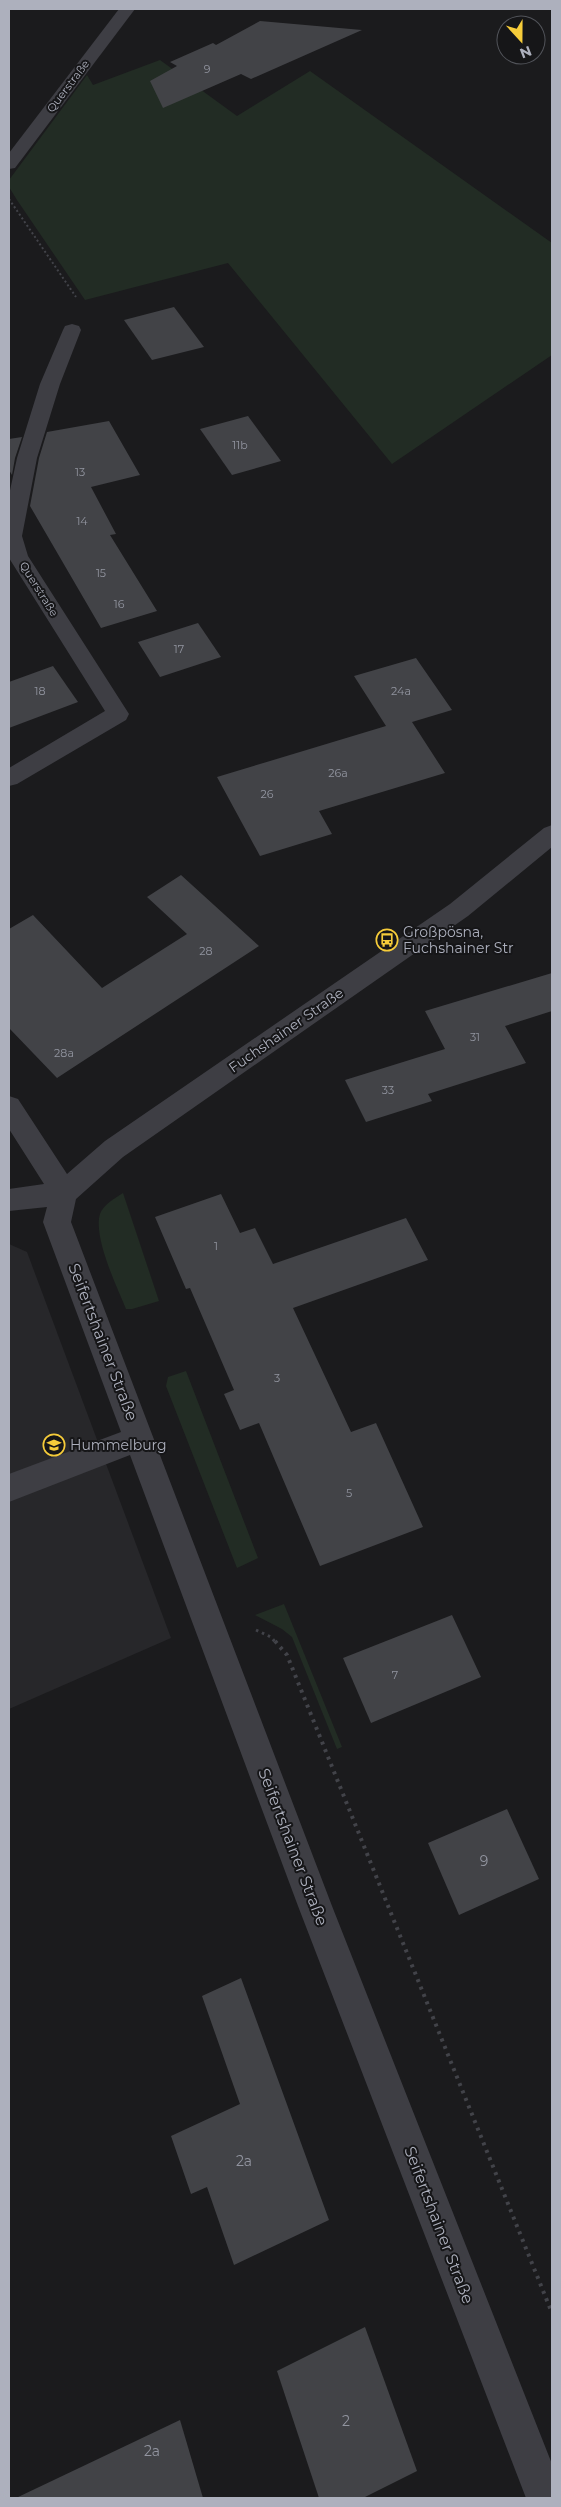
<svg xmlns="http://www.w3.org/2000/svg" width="561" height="2507" viewBox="0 0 561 2507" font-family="Montserrat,sans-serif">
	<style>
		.built { fill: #27272a }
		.green { fill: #222c24 }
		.building { fill: #424347 }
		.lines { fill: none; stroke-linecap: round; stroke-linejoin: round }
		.path-far2 { stroke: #424349; stroke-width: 2; stroke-dasharray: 2 2.5; stroke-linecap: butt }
		.path-far1 { stroke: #424349; stroke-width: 3; stroke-dasharray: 2.5 4; stroke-linecap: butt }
		.path { stroke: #424349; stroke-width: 4; stroke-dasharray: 3 5; stroke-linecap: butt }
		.minor { fill: #3e3e44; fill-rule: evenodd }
		.labels { text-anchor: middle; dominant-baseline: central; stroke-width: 4; stroke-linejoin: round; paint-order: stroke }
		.number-label { font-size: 11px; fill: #9295a0 }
		.far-street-label { font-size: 11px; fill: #adb0bd; stroke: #161618 }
		.poi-label { font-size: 14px; fill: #adb0bd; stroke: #161618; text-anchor: start }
		.street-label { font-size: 14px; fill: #adb0bd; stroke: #161618 }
		.near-number-label { font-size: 14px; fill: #9295a0 }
		.near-street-label { font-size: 16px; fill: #adb0bd; stroke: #161618 }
	</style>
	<rect width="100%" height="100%" fill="#1b1b1d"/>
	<polygon class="built" points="9,1244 27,1252 171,1638 9,1709"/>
	<g class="green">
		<polygon points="160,60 237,116 310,71 552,243 552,355 392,464 228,263 85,300 17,200 9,187 9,180 87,75 93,85"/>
		<path d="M123 1193 159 1301 132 1309H126C117 1287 93 1237 100 1214 103 1205 115 1198 123 1193Z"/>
		<polygon points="186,1371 258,1558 237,1568 166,1386 168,1377"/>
		<polygon points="284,1604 342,1747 337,1749 292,1637 282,1629 255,1615"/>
	</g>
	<g class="building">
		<polygon points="260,21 362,30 251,79 241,74 163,108 150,81 177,66 170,62 213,43 216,45"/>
		<polygon points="174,307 204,347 152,360 124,320"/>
		<polygon points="248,416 281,461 232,475 200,429"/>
		<polygon points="109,421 140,475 91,487 116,534 110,535 157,611 101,628 30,506 39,458 47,432"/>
		<polygon points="22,437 15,458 12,475 9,470 9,439"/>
		<polygon points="198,623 221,657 160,677 138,642"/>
		<polygon points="416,658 452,710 412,722 445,773 319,811 332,834 260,856 217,777 386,726 354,676"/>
		<polygon points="53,666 78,702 9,728 9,682"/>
		<polygon points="181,875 259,946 57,1078 9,1028 9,929 33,915 102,988 187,934 147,897"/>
		<polygon points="552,973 552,1011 505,1026 526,1063 428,1094 432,1101 366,1122 345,1080 445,1049 425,1011"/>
		<polygon points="221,1194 240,1233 255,1228 273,1264 406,1218 428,1260 293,1308 351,1432 376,1423 423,1527 320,1566 259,1423 240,1430 224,1394 234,1390 190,1288 186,1289 155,1217"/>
		<polygon points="452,1615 481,1677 371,1723 343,1658"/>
		<polygon points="507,1809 539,1879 459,1915 428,1843"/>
		<polygon points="241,1978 329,2220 234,2265 207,2187 191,2194 171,2136 240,2104 202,1996"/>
		<polygon points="365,2327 417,2471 363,2498 319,2498 277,2371"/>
		<polygon points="180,2420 203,2498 16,2498"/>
	</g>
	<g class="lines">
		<polyline class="path-far2" points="9,199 76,297"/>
		<polyline class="path-far1" points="256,1630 271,1637 276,1643"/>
		<polyline class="path" points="275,1641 287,1655 552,2313"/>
		<g class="minor">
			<polygon points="119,9 135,9 15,168 9,169 9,153"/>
			<polygon points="72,324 79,326 81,330 60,384 37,458 22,536 28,556 129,714 126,720 17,784 9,786 9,768 105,711 9,558 9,495 17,458 40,384 63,330 65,326"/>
			<polygon points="552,825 552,847 468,916 123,1157 76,1199 71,1222 332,1906 552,2464 552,2498 526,2498 298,1906 130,1455 9,1502 9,1474 121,1432 43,1222 47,1207 9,1211 9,1189 44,1184 9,1129 9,1096 18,1099 67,1174 105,1141 450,904 544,828"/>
		</g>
	</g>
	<defs>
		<g id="bus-ring" transform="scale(1.125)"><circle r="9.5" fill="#161618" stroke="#f6cc3a" stroke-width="1.5"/><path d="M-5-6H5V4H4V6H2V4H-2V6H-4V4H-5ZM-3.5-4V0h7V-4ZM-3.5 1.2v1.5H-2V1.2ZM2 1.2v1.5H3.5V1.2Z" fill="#f6cc3a"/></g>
		<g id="school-ring" transform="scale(1.125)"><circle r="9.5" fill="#161618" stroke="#f6cc3a" stroke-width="1.5"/><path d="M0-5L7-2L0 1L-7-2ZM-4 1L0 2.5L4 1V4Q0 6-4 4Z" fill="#f6cc3a"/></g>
	</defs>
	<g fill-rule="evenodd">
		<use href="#bus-ring" x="387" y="940"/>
		<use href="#school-ring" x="54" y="1445"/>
	</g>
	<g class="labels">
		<g class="number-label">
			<text x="207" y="69">9</text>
			<text x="240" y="445">11b</text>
			<text x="80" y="472">13</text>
			<text x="82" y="521">14</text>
			<text x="101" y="573">15</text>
			<text x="119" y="604">16</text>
			<text x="179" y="649">17</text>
			<text x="40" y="691">18</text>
			<text x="401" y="691">24a</text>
			<text x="338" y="773">26a</text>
			<text x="267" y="794">26</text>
			<text x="206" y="951">28</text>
			<text x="475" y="1037">31</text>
			<text x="64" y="1053">28a</text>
			<text x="388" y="1090">33</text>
			<text x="216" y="1246">1</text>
			<text x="277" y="1378">3</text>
			<text x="349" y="1493">5</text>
			<text x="395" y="1675">7</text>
		</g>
		<g class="far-street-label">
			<text transform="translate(68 86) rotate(-53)">Querstraße</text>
			<text transform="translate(39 589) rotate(58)">Querstraße</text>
		</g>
		<g class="poi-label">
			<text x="403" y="932">Großpösna,<tspan x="403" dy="16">Fuchshainer Str</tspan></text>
			<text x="70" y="1445">Hummelburg</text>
		</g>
		<g class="street-label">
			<text transform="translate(286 1030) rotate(-35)">Fuchshainer Straße</text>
		</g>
		<g class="near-number-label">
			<text x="484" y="1861">9</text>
			<text x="244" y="2161">2a</text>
			<text x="346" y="2421">2</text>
			<text x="152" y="2451">2a</text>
		</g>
		<g class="near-street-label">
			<text transform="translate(103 1342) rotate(69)">Seifertshainer Straße</text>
			<text transform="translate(293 1847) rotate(69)">Seifertshainer Straße</text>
			<text transform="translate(439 2225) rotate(69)">Seifertshainer Straße</text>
		</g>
	</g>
	<rect width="561" height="2507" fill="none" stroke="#adb0bd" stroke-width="20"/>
	<g transform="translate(521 40) rotate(159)"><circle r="24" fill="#161618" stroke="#52545a"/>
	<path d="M0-4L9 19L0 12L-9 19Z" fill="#f6cc3a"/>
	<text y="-8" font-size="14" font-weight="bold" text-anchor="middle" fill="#adb0bd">N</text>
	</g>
</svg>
